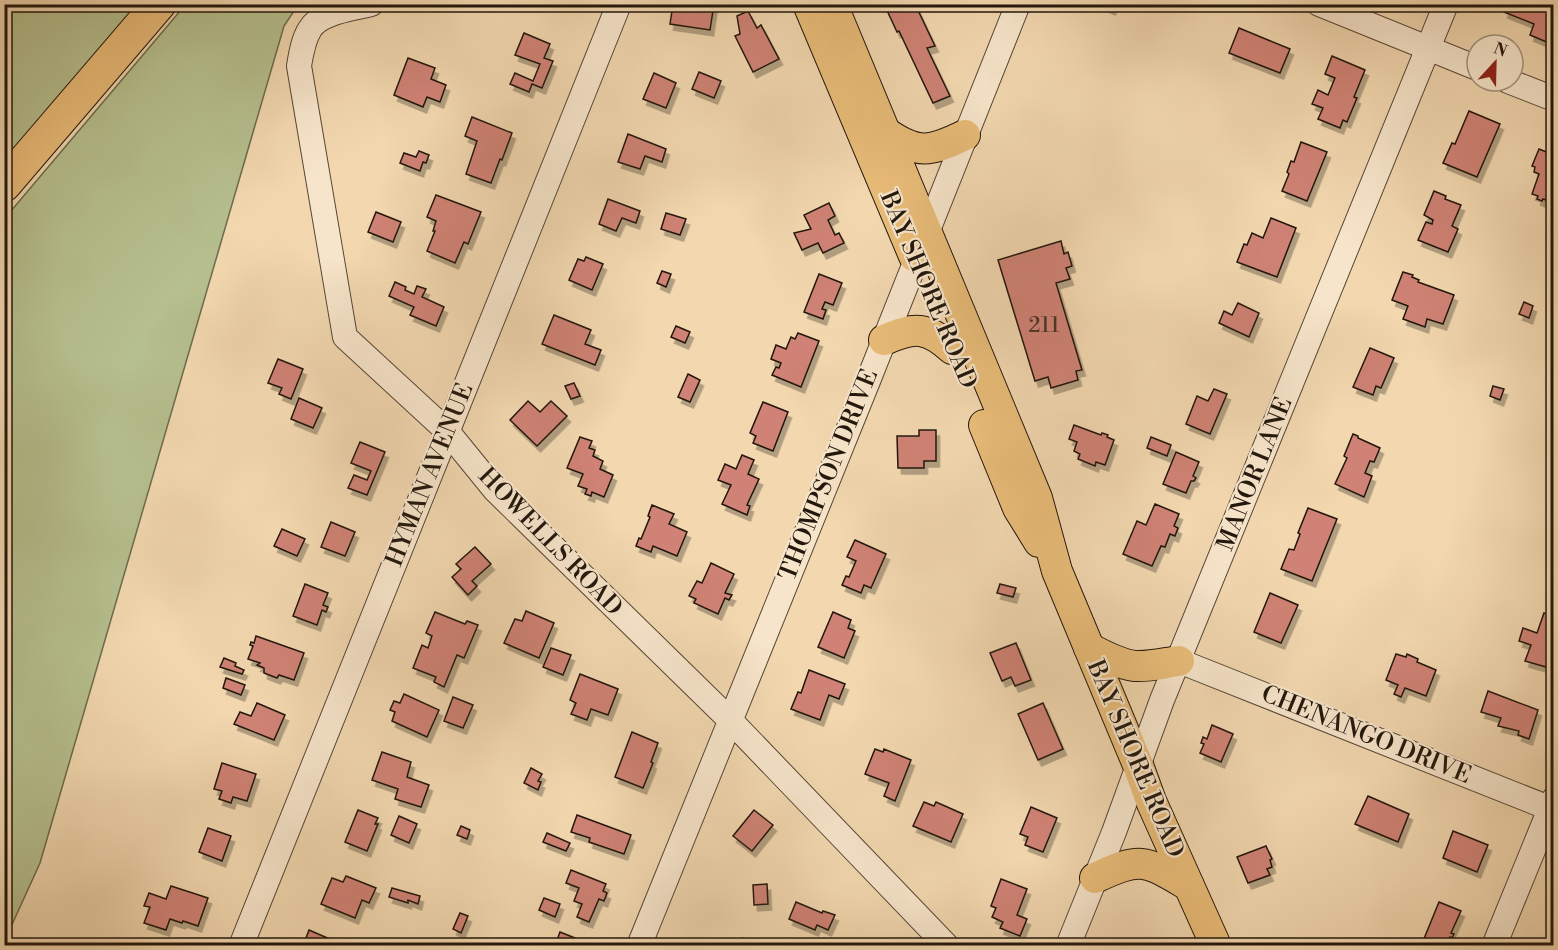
<svg xmlns="http://www.w3.org/2000/svg" width="1558" height="950" viewBox="0 0 1558 950" font-family="'Libre Bodoni',serif">
	<style>
		.green { fill: #b6bf8e; stroke: #6c6b4d; stroke-width: 1.5 }
		.building { fill: #cf8274; stroke: #22170c; stroke-width: 1.5; filter: url(#shadow) }
		.lines { fill: none; stroke-linecap: round; stroke-linejoin: round }
		.minor-casing { stroke: #564735; stroke-width: 26 }
		.major-casing { stroke: #22170c; stroke-width: 32 }
		.highway-casing { stroke: #22170c; stroke-width: 35 }
		.minor { stroke: #f7e5cb; stroke-width: 24 }
		.major { stroke: #e9bc78; stroke-width: 30 }
		.highway { stroke: #e9bc78; stroke-width: 33 }
		.labels { text-anchor: middle; dominant-baseline: central; stroke-width: 4.5; stroke-linejoin: round; paint-order: stroke }
		.number-label { font-size: 21px; fill: #4d3226 }
		.street-label { font-size: 24px; fill: #22170c; stroke: #f7e5cb }
	</style>
	<defs>
		<filter id="shadow"><feDropShadow dx="3.5" dy="6" stdDeviation="0" flood-color="#0004"/></filter>
	</defs>
	<rect width="100%" height="100%" fill="#f2d7af"/>
	<filter id="stains"><feTurbulence type="fractalNoise" baseFrequency=".00333" numOctaves="4"/><feColorMatrix values="0 0 0 0 .2 0 0 0 0 .09 0 0 0 0 .02 0 0 0 .5 -.17"/></filter>
	<radialGradient id="worn" r=".72"><stop offset=".6" stop-color="#630" stop-opacity="0"/><stop offset="1" stop-color="#630" stop-opacity=".3"/></radialGradient>
	<g class="green">
		<polygon points="186,4 298,5 284,26 40,863 5,940 5,218"/>
		<polygon points="4,5 142,5 4,164"/>
	</g>
	<g class="building">
		<polygon points="673,4 714,4 710,30 670,24"/>
		<polygon points="884,4 915,4 935,46 927,48 950,96 933,103 899,31 897,32"/>
		<polygon points="1100,4 1114,4 1112,9"/>
		<polygon points="1507,4 1554,4 1554,32 1549,43 1530,35 1534,24 1504,12"/>
		<polygon points="748,11 757,28 761,25 779,59 753,72 735,36 740,34 737,16"/>
		<polygon points="1239,28 1290,49 1280,73 1229,53"/>
		<polygon points="524,33 550,44 544,58 553,61 542,88 532,84 529,92 510,84 515,73 533,81 540,64 515,55"/>
		<polygon points="1332,56 1365,70 1354,97 1357,98 1347,122 1343,120 1340,128 1318,119 1323,108 1312,104 1318,90 1328,95 1335,78 1325,74"/>
		<polygon points="408,58 435,68 431,79 446,85 440,102 427,97 423,107 394,95"/>
		<polygon points="699,72 721,81 714,98 692,89"/>
		<polygon points="654,73 676,83 666,108 643,99"/>
		<polygon points="1469,111 1500,124 1477,177 1443,163 1452,143 1455,144"/>
		<polygon points="472,117 512,133 502,160 500,159 491,183 466,174 477,141 465,136"/>
		<polygon points="628,134 666,149 662,162 645,156 640,169 618,162"/>
		<polygon points="1301,142 1327,152 1307,201 1282,191 1289,174 1287,172 1291,161 1294,162"/>
		<polygon points="1539,149 1549,153 1548,155 1554,157 1554,206 1548,203 1549,201 1543,199 1542,201 1537,199 1538,196 1532,194 1539,174 1534,172 1535,167 1532,166"/>
		<polygon points="419,151 429,155 426,163 423,162 420,171 400,163 404,153 416,157"/>
		<polygon points="1434,191 1446,196 1445,199 1461,205 1452,226 1458,229 1448,252 1418,240 1426,222 1432,224 1433,220 1424,215"/>
		<polygon points="436,195 481,212 468,244 464,242 455,263 427,251 435,231 433,231 436,221 427,217"/>
		<polygon points="608,199 640,211 636,223 622,218 616,231 599,224"/>
		<polygon points="829,203 835,216 828,220 835,235 839,233 844,243 823,253 818,243 802,250 794,233 811,229 804,215"/>
		<polygon points="376,212 401,222 393,242 368,232"/>
		<polygon points="666,213 686,219 680,235 661,229"/>
		<polygon points="1271,218 1296,228 1277,277 1237,262 1244,244 1247,245 1252,233 1263,238"/>
		<polygon points="1061,241 1064,254 1068,252 1072,266 1066,268 1070,279 1056,283 1082,370 1076,371 1078,380 1051,388 1048,377 1035,381 998,260"/>
		<polygon points="586,257 603,264 592,290 569,280 578,259 584,261"/>
		<polygon points="662,271 671,274 666,287 657,283"/>
		<polygon points="1403,272 1413,275 1412,277 1419,280 1418,282 1454,295 1443,324 1427,319 1425,327 1403,319 1408,306 1392,300"/>
		<polygon points="819,274 842,283 833,305 825,302 822,309 826,310 823,319 804,312"/>
		<polygon points="395,282 406,287 405,290 414,294 417,286 426,289 422,297 444,307 436,326 410,315 414,307 389,296"/>
		<polygon points="1524,302 1533,306 1529,318 1519,314"/>
		<polygon points="1238,303 1259,313 1249,337 1219,323 1224,311 1232,315"/>
		<polygon points="554,315 591,330 585,344 601,350 595,365 542,344"/>
		<polygon points="676,326 690,332 685,343 671,337"/>
		<polygon points="798,333 819,341 801,387 772,375 776,367 779,368 781,363 771,359 776,345 786,349 791,337 795,339"/>
		<polygon points="1370,348 1394,358 1381,388 1376,386 1373,395 1353,387"/>
		<polygon points="278,359 303,369 291,399 279,394 282,388 268,383"/>
		<polygon points="688,374 700,380 690,402 678,397"/>
		<polygon points="574,383 580,396 571,399 565,386"/>
		<polygon points="1493,386 1504,389 1500,400 1490,396"/>
		<polygon points="1214,389 1227,394 1210,434 1186,424 1197,396 1208,401"/>
		<polygon points="299,398 322,408 313,428 291,419"/>
		<polygon points="528,401 540,412 551,401 567,416 537,446 510,420"/>
		<polygon points="763,402 788,412 773,451 753,443 756,436 750,433"/>
		<polygon points="1074,425 1101,435 1102,433 1108,435 1107,437 1114,440 1105,465 1096,462 1095,466 1078,459 1080,454 1074,451 1077,442 1069,439"/>
		<polygon points="919,430 936,430 936,461 924,461 924,468 898,468 897,436 919,436"/>
		<polygon points="1353,434 1358,436 1358,438 1380,448 1374,462 1370,461 1365,473 1372,476 1364,497 1335,484 1347,458 1344,456"/>
		<polygon points="580,437 592,441 589,448 595,450 593,456 603,461 600,469 613,475 604,497 592,492 591,496 585,494 587,489 578,486 583,474 567,468"/>
		<polygon points="1151,437 1171,445 1167,456 1147,448"/>
		<polygon points="360,442 385,452 367,495 348,488 354,475 367,480 371,471 351,463"/>
		<polygon points="1176,452 1199,462 1193,476 1196,478 1194,481 1191,481 1186,493 1163,484"/>
		<polygon points="742,455 754,460 748,474 759,479 747,505 750,506 747,515 722,504 731,485 718,480 725,464 736,469"/>
		<polygon points="1155,504 1179,514 1174,526 1178,528 1175,536 1170,534 1165,547 1161,546 1152,566 1123,554 1137,521 1146,525"/>
		<polygon points="652,505 674,514 669,524 687,532 677,556 653,546 651,552 636,546 639,538 641,539 650,517 648,516"/>
		<polygon points="1308,508 1337,519 1312,581 1281,569 1289,549 1294,550 1300,534 1298,533"/>
		<polygon points="331,522 355,532 345,556 321,547"/>
		<polygon points="282,529 305,539 297,556 274,546"/>
		<polygon points="1554,534 1554,555 1547,552"/>
		<polygon points="855,540 886,554 871,588 864,585 861,593 842,585 846,576 849,577 856,561 847,557"/>
		<polygon points="475,547 491,564 472,581 477,586 468,595 452,577 461,569 456,564"/>
		<polygon points="711,563 734,574 725,593 732,595 729,600 725,598 718,614 694,603 696,599 689,596 697,581 702,583"/>
		<polygon points="305,584 328,593 323,605 328,607 326,612 322,610 317,625 293,616"/>
		<polygon points="1000,584 1016,588 1013,597 997,593"/>
		<polygon points="1270,593 1298,605 1281,643 1254,632"/>
		<polygon points="526,611 554,623 539,658 504,643 515,619 522,621"/>
		<polygon points="435,612 465,624 467,621 478,625 464,658 457,655 444,687 434,682 436,677 413,668 422,645 428,648 432,636 426,633"/>
		<polygon points="833,612 851,620 848,628 855,631 844,658 818,647"/>
		<polygon points="1544,613 1554,616 1554,632 1551,631 1549,637 1554,639 1554,658 1553,659 1549,658 1546,667 1525,661 1531,645 1519,641 1523,628 1537,633"/>
		<polygon points="256,636 304,653 294,680 279,675 277,678 264,673 264,668 257,665 260,663 248,659 253,646 250,645 251,642 254,643"/>
		<polygon points="1016,643 1031,680 1015,686 1011,677 1002,681 990,653"/>
		<polygon points="551,648 571,655 563,675 543,667"/>
		<polygon points="1396,654 1406,657 1407,654 1418,659 1417,662 1436,670 1426,696 1405,688 1401,697 1394,694 1398,685 1386,680"/>
		<polygon points="224,658 236,663 235,666 244,670 242,674 220,667"/>
		<polygon points="809,670 845,684 839,699 829,695 820,720 791,709 798,692 801,693"/>
		<polygon points="580,674 618,689 608,715 591,709 587,720 571,714 576,703 570,700"/>
		<polygon points="226,678 245,685 241,695 223,688"/>
		<polygon points="1488,691 1538,710 1529,739 1518,735 1519,731 1498,726 1501,718 1481,712"/>
		<polygon points="404,694 439,710 427,737 392,721 395,712 390,710 394,701 400,703"/>
		<polygon points="453,697 473,705 463,728 444,721"/>
		<polygon points="257,703 285,715 274,740 234,724 240,712 251,716"/>
		<polygon points="1043,703 1063,749 1038,760 1018,714"/>
		<polygon points="1212,725 1233,734 1221,762 1200,753 1204,744 1201,743 1203,737 1207,739"/>
		<polygon points="632,732 658,743 651,762 653,763 643,788 615,777"/>
		<polygon points="875,749 883,752 884,749 911,760 895,801 884,796 889,783 865,774"/>
		<polygon points="382,752 411,762 407,777 429,785 421,807 395,799 398,789 372,780"/>
		<polygon points="222,763 256,774 247,801 233,797 231,803 219,799 222,791 214,789"/>
		<polygon points="531,768 542,774 538,781 541,782 538,790 524,783"/>
		<polygon points="1368,796 1409,814 1398,842 1355,824"/>
		<polygon points="924,802 934,806 936,802 963,814 951,842 913,826"/>
		<polygon points="1031,807 1057,818 1043,852 1025,845 1028,837 1020,834"/>
		<polygon points="358,810 378,818 375,824 378,824 367,851 345,842"/>
		<polygon points="754,810 773,825 752,851 733,836"/>
		<polygon points="577,815 631,835 624,854 589,842 590,838 571,832"/>
		<polygon points="399,816 417,824 409,843 391,835"/>
		<polygon points="461,826 470,830 467,839 457,835"/>
		<polygon points="208,828 231,836 222,861 199,852"/>
		<polygon points="1453,831 1488,845 1477,872 1443,858"/>
		<polygon points="547,833 570,843 566,851 543,842"/>
		<polygon points="1266,846 1272,859 1270,860 1272,867 1267,869 1270,875 1248,883 1237,857"/>
		<polygon points="571,870 606,884 603,891 607,893 604,901 599,899 589,922 577,917 582,904 574,901 579,888 566,883"/>
		<polygon points="346,876 376,888 369,903 362,900 355,918 321,904 332,878 343,882"/>
		<polygon points="1001,879 1027,889 1017,915 1027,919 1020,936 1000,928 1003,922 992,917 996,908 991,906"/>
		<polygon points="767,884 768,904 754,905 753,885"/>
		<polygon points="171,886 208,898 198,926 183,921 182,923 170,919 166,930 144,923 150,907 144,906 149,893 166,899"/>
		<polygon points="392,888 420,896 418,904 408,900 408,903 389,897"/>
		<polygon points="544,898 560,904 555,917 539,910"/>
		<polygon points="796,902 822,913 823,911 835,915 828,930 817,925 815,930 789,919"/>
		<polygon points="1439,902 1461,911 1451,933 1454,934 1452,938 1450,937 1446,946 1421,946"/>
		<polygon points="460,913 468,916 461,933 453,929"/>
		<polygon points="309,930 332,940 330,946 303,946"/>
		<polygon points="560,932 580,940 578,946 548,946 550,940 556,943"/>
		<polygon points="742,938 753,943 752,946 738,946"/>
		<polygon points="164,940 175,944 174,946 161,946"/>
	</g>
	<g class="lines">
		<g class="minor-casing">
			<g id="minor">
				<path d="M371 4C353 9 320 12 310 29 303 40 301 54 299 66L345 337 447 431 495 490 730 720 947 946"/>
				<polyline points="1319,4 1477,68"/>
				<polyline points="1508,81 1554,99"/>
				<polyline points="1179,661 1554,810"/>
				<polyline points="241,946 619,4"/>
				<polyline points="639,946 868,381 1018,4"/>
				<polyline points="1068,946 1114,832 1162,700 1446,4"/>
				<polyline points="1494,946 1554,799"/>
			</g>
		</g>
		<g class="major-casing">
			<g id="major">
				<polyline points="808,4 914,256"/>
				<polyline points="832,4 1037,498 1057,571 1138,765 1151,801 1216,946"/>
				<path d="M885 132C918 155 930 152 965 135"/>
				<path d="M884 340C914 327 927 326 952 349"/>
				<polyline points="984,425 1018,508 1039,542"/>
				<path d="M1089 648C1103 655 1118 664 1135 666 1149 667 1164 663 1179 661"/>
				<path d="M1095 878C1142 856 1145 860 1189 886"/>
			</g>
		</g>
		<g class="highway-casing">
			<polyline id="highway" points="4,185 159,4"/>
		</g>
		<use href="#minor" class="minor"/>
		<use href="#major" class="major"/>
		<use href="#highway" class="highway"/>
	</g>
	<g class="labels">
		<g class="number-label">
			<text x="1044" y="326">211</text>
		</g>
		<g class="street-label">
			<text transform="translate(928 290) rotate(67)">BAY SHORE ROAD</text>
			<text transform="translate(1255 474) rotate(-68)">MANOR LANE</text>
			<text transform="translate(430 475) rotate(-68)">HYMAN AVENUE</text>
			<text transform="translate(829 475) rotate(-68)">THOMPSON DRIVE</text>
			<text transform="translate(550 542) rotate(46)">HOWELLS ROAD</text>
			<text transform="translate(1366 735) rotate(22)">CHENANGO DRIVE</text>
			<text transform="translate(1135 759) rotate(67)">BAY SHORE ROAD</text>
		</g>
	</g>
	<rect width="1558" height="950" fill="none" stroke="#f2d7af" stroke-width="24"/>
	<rect x="6" y="6" width="1546" height="938" fill="none" stroke="#22170c" stroke-width="3"/>
	<rect x="12" y="12" width="1534" height="926" fill="none" stroke="#22170c" stroke-width="1.5"/>
	<g transform="translate(1495 63) rotate(22)"><circle r="28" fill="#f7e5cb" stroke="#a2937f" stroke-width="1.5"/>
	<path d="M0-4.5L10 22L0 15L-10 22Z" fill="#8f2418"/>
	<text y="-9" font-size="16" font-weight="bold" text-anchor="middle" fill="#22170c">N</text>
	</g>
	<rect width="100%" height="100%" filter="url(#stains)"/>
	<rect width="100%" height="100%" fill="url(#worn)"/>
</svg>
